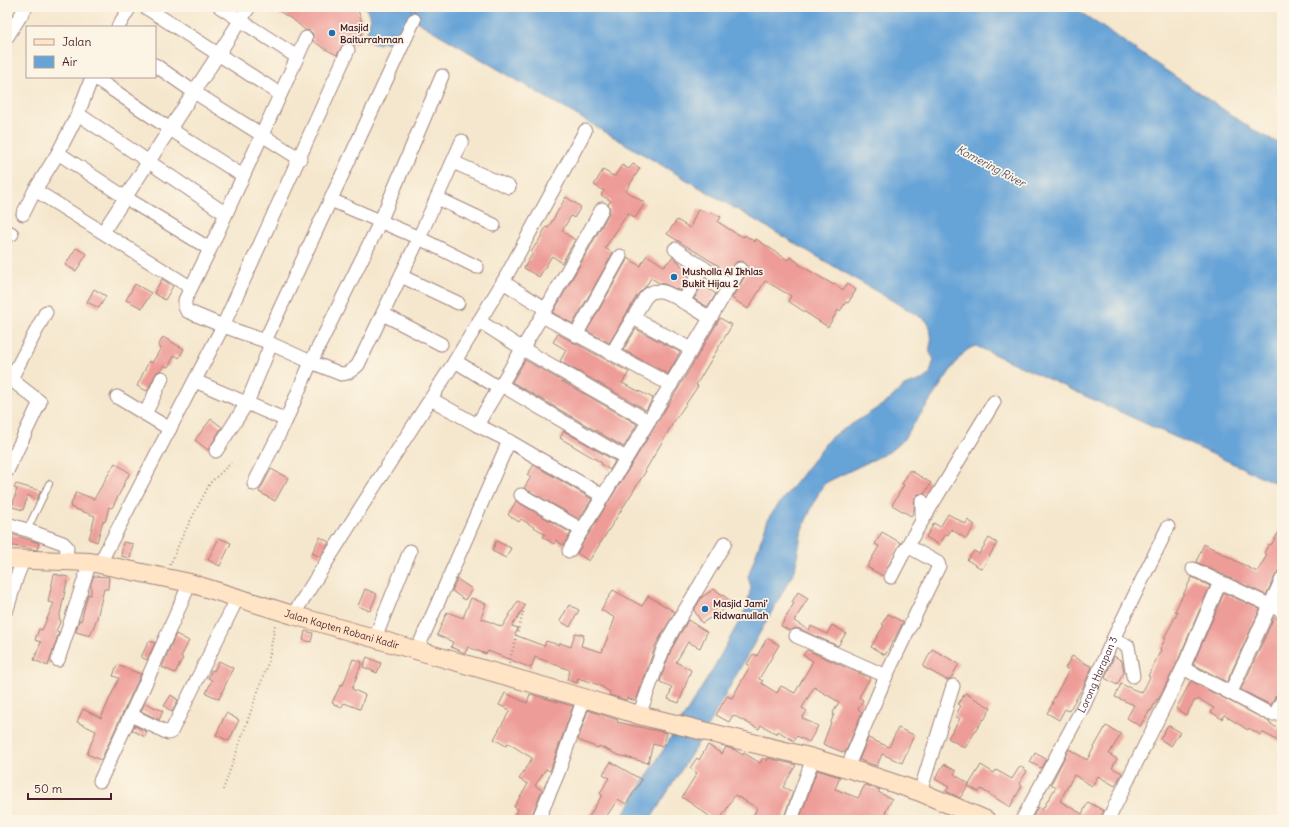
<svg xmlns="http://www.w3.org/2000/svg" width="1289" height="827" viewBox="0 0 1289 827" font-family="Delius,sans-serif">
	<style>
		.water { fill: #66a3d7; stroke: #586181 }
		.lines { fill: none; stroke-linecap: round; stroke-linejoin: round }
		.ferry { stroke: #555470; stroke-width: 1; stroke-dasharray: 5 4; stroke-linecap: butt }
		.building { fill: #ee9c98 }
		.service-casing { stroke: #a0837c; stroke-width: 8 }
		.minor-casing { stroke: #a0837c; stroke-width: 15 }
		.secondary-casing { stroke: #a0837c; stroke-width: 20 }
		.path { stroke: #a0837c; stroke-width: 2; stroke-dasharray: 1 3; stroke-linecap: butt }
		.service { stroke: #fff; stroke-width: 6 }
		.minor { stroke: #fff; stroke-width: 13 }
		.secondary { stroke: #ffe4c6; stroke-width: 18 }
		.poi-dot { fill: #1f6fb2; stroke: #fcf5e5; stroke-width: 1.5 }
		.labels { text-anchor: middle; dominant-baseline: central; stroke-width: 3.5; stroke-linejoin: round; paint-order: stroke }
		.poi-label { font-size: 10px; font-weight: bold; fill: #4a1f2b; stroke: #fcf5e5; text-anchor: start }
		.street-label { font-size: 10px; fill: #4a1f2b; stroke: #fcf5e5 }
		.water-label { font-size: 11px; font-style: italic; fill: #555470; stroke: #fcf5e5 }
	</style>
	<rect width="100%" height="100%" fill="#fcf5e5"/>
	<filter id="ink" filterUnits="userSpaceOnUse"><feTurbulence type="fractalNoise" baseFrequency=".025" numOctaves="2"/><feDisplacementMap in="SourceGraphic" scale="8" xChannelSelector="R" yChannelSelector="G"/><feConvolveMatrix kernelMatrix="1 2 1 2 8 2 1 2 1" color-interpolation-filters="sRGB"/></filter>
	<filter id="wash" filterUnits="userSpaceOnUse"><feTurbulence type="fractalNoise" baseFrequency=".012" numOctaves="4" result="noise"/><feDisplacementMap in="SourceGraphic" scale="16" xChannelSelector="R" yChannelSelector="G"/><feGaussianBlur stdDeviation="0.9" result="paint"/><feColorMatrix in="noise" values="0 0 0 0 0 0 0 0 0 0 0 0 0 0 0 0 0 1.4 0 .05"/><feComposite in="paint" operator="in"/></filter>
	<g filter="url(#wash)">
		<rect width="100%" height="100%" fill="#f5e7cd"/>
		<path class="water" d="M365 7H1073L1252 129 1282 145V486L976 346C967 348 963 354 957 361L903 440 889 452 829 481 824 484 820 490 802 529 795 570 700 740 650 820H620L712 671 747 607 751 587 748 577 769 517 830 438 887 402 904 386 924 379 930 373 934 359C925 348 933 347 931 334 930 330 928 325 927 321L411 18 395 46C391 45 388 42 383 42 379 43 382 44 377 44 360 43 369 28 371 17Z"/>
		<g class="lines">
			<g class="ferry">
				<polyline points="411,7 413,14"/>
				<polyline points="415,14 416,7"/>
			</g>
		</g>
		<g id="blocks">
			<g class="building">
				<polygon points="272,7 357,7 363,25 360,40 354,45 348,42 344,43 337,55 325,49 313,41 313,34 310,31 305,30 295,21"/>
				<polygon points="633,164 640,168 626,191 645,203 635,218 628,213 605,248 613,253 573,324 553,313 609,213 610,209 608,204 611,201 601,195 604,191 594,185 603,170 613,176 613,175 615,176 622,165 629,169"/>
				<polygon points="566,197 581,207 574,218 571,216 562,231 575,240 562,263 552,256 539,277 524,268 533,253 531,252 536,244 537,244 546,227 548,228"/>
				<polygon points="698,209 709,213 710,212 721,217 718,222 735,233 744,237 745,235 755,242 756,239 788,260 790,257 799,263 798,264 834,285 834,284 843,290 847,284 856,290 848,303 846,302 840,311 838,310 828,327 788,301 791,296 765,281 748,309 732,298 747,273 748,269 744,262 740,261 736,262 728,274 718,268 719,266 667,234 677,220 690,228"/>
				<polygon points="76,248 87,254 76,271 65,265"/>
				<polygon points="647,255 664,266 673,257 678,261 689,276 680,291 665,284 659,283 651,278 646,286 638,294 609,343 587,331 628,258 640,266"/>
				<polygon points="162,279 173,286 165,300 154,293"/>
				<polygon points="135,284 151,293 142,308 126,300"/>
				<polygon points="702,285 716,294 708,307 694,299"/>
				<polygon points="94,289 106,296 99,308 87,302"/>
				<polygon points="720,318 732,325 696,385 698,386 673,423 645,471 646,471 589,561 577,553 678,389"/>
				<polygon points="636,329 680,352 668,374 623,350"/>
				<polygon points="558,334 629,372 622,383 653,398 646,410 560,361 566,350 553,342"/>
				<polygon points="163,337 184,349 179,358 175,355 168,367 164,365 161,370 157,372 147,391 137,386 149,361 152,363 161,348 158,346"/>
				<polygon points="525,360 637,424 624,447 512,382"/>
				<polygon points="211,419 222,427 208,450 195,440"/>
				<polygon points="564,431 615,461 610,470 601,464 602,463 560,438"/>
				<polygon points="115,463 130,473 123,485 124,485 112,508 109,507 105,522 103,521 97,542 89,539 95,516 70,507 76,492 94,499"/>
				<polygon points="534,465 592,499 579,519 524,488 531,477 527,475"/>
				<polygon points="271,469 288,478 275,501 259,492"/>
				<polygon points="910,470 931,483 924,494 918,494 915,497 914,510 911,516 892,505 904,485 902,484"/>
				<polygon points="16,484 41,491 36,500 28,495 23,510 12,507 17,489 14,488"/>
				<polygon points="516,501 571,533 563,545 556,540 554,544 543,537 545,534 521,519 519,522 508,515"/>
				<polygon points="948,514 966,524 968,520 975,525 966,539 951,529 948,535 946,534 939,545 926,537 934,523 940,527"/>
				<polygon points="1282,527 1282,566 1275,576 1266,595 1196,562 1204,544 1257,572 1267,555 1264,553 1269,544 1271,545"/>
				<polygon points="882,532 901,543 883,576 867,567 879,546 875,544"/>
				<polygon points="7,533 39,543 37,550 7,545"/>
				<polygon points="320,537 329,542 320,557 312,553"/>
				<polygon points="219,538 231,543 220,566 208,560"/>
				<polygon points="989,538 997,543 982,569 967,560 974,551 979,554"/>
				<polygon points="496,541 511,548 506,558 492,551"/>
				<polygon points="123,542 133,544 130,558 121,556"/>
				<polygon points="54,574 68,577 59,619 61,620 56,631 59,632 48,666 34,660 41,642 35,640 39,629 42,630 54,603 48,602"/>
				<polygon points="94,576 109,577 108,589 104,589 97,618 90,636 76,632 79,620 81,621 88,594 91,595 91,583"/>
				<polygon points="1192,577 1210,586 1176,665 1158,700 1157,699 1151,711 1150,710 1140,726 1127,718 1134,705 1115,697 1121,684 1142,693 1150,677 1148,676 1161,650 1160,649 1166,638 1164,638 1178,612 1175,611"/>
				<polygon points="457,579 472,589 465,600 452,591"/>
				<polygon points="365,589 377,594 370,611 358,606"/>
				<polygon points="714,589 734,603 702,623 694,610 702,597"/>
				<polygon points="613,590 642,606 648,596 675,612 656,644 636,701 627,698 626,700 609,695 610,692 599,685 578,678 577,683 567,680 570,670 535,657 531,668 488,651 486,654 468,647 465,653 451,647 453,642 437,635 447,612 463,618 471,598 486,604 481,618 502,627 518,601 525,606 512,626 518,628 515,635 544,646 546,641 559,645 560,643 571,647 575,633 584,635 581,646 602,652 615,618 601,610"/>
				<polygon points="798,592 808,598 794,621 809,630 811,626 827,634 832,625 846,633 838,646 799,629 795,628 790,631 781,626 794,603 792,602"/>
				<polygon points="1224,593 1260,609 1227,682 1193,664"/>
				<polygon points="569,605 579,610 570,627 560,621"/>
				<polygon points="888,614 903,622 893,642 885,655 871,647 884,625 882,624"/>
				<polygon points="1274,617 1282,622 1282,693 1278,694 1275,697 1271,705 1241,690"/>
				<polygon points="688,620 707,632 700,648 688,642 676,662 691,670 679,703 668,699 672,687 660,682 671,650"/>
				<polygon points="305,631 313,633 311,642 303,640"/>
				<polygon points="176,634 189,641 181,657 183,658 175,673 162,667"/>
				<polygon points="767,638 779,645 759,679 763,681 761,683 777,693 781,686 795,693 813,661 803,655 807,650 870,678 859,697 863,700 858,709 862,712 845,753 823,744 834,714 833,713 839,702 814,687 802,708 807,711 802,718 818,726 809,742 797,736 794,741 778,731 777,734 761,725 759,729 733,715 729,722 716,715 727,696 732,698 750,666 747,664 753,654 757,656"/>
				<polygon points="149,641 155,643 147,660 141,657"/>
				<polygon points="932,649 959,664 951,678 947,680 923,667"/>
				<polygon points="1072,656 1092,667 1083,687 1069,711 1065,709 1059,720 1047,713 1053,703 1052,702 1069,670 1065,668"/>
				<polygon points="1114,656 1122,661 1124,672 1117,685 1105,678"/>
				<polygon points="367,657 381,663 377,673 363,667"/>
				<polygon points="353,659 362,662 352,689 365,695 360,709 344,703 341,708 332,703 341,684 343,685"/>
				<polygon points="219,661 233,668 219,699 206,693 212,680 208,678 212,670 214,671"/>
				<polygon points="117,665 141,674 101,760 87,754 96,731 77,722 83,709 101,718 119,678 113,676"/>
				<polygon points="1191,681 1270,722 1269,723 1282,731 1282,743 1262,732 1261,735 1249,728 1248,730 1224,715 1222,719 1211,712 1214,708 1198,699 1196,701 1195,700 1186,715 1176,709"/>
				<polygon points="505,693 527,703 530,694 573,706 550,771 546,769 535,786 542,790 530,820 511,820 518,809 514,807 528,784 519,779 532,758 508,743 506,746 494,739 510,710 499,705"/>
				<polygon points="965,693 991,708 984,720 983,719 965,748 948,738 960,719 955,716 961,706 958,704"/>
				<polygon points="171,695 178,700 172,712 164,706"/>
				<polygon points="145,703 163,711 159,720 141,711"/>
				<polygon points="588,710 618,720 617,722 667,733 663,747 653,744 648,763 618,755 599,746 598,748 578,740"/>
				<polygon points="226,713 239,720 229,741 216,735"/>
				<polygon points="1168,725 1180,732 1171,746 1160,739"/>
				<polygon points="135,726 147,732 145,737 132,730"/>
				<polygon points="1106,726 1121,734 1109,754 1117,759 1112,768 1122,773 1115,786 1098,776 1092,786 1074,775 1060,801 1082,814 1088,802 1104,811 1100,820 1031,820 1038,807 1042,810 1056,787 1051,784 1069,749 1087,760"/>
				<polygon points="898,728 914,735 902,763 882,754 877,766 859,760 868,738 889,747"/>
				<polygon points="708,745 722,754 726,747 735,750 743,755 744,753 760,763 763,758 767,761 768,758 796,765 783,787 793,792 783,820 751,820 757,808 735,795 720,820 706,820 709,816 682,797 697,773 690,768 697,758 699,760"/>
				<polygon points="1035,753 1046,759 1041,768 1030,762"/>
				<polygon points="611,762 642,780 626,804 618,799 604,820 587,820 602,795 600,793 609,778 603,774"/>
				<polygon points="944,764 956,771 954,774 969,784 960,798 946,791 949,787 935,779"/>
				<polygon points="981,765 994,773 996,770 1012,779 1020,766 1027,771 1019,784 1022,786 1010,807 981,789 979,792 968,786"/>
				<polygon points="817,770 840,777 835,789 858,798 865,785 880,790 878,792 892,799 885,813 897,820 799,820"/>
			</g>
		</g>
	</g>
	<g filter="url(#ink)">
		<use href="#blocks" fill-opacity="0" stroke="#a0837c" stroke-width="1"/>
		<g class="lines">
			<g class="service-casing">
				<polyline id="service" points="27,530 49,484"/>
			</g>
			<g class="minor-casing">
				<g id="minor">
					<polyline points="145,7 280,94"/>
					<polyline points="220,7 297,57"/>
					<polyline points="118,27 130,7"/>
					<polyline points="7,37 26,7"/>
					<polyline points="306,38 210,249 185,300 185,307 187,311 223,326 348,50"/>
					<polyline points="155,65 194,92 300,159"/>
					<polyline points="92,77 78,114 58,153 35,190 190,287"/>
					<polyline points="94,77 170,129 243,176"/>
					<polyline points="78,114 226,214"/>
					<polyline points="462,141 419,238 477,267"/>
					<polyline points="58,153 126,198 210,249"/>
					<polyline points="453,162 509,187"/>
					<polyline points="437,198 494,225"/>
					<path d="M331 200 419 238 358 365C353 370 348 374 341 374L311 362 380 222 442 76"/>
					<polyline points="23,214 35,190"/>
					<polyline points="7,231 12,234"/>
					<polyline points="103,232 249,7"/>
					<polyline points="675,249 725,282"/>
					<polyline points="401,276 458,303"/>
					<polyline points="503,282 546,309"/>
					<polyline points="683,302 703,267"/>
					<polyline points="383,314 441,344"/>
					<polyline points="542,316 671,385"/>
					<polyline points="633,318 691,349"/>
					<polyline points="479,321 523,349 648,421"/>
					<polyline points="576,335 620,256"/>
					<polyline points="265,341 414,20"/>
					<path d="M612 353 645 298C648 294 652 291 658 291 668 290 700 312 710 318"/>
					<polyline points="455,361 499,388"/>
					<polyline points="195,381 286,420"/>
					<polyline points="501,385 626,458"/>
					<polyline points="117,397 170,429"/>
					<polyline points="431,399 477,425 509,441 603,496"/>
					<polyline points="145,414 152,400 162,378"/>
					<polyline points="477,425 546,309 602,209"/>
					<polyline points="216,451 247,403 271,344"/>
					<polyline points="7,471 40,402 13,381 13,375 46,312"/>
					<path d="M521 495 582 530C636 444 687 356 740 269"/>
					<polyline points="922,521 994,402"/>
					<polyline points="7,524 27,530 63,543 67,547 66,560"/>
					<polyline points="569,551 582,530"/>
					<polyline points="100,563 223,326 265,341 311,362 286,420 254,484"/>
					<polyline points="1193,569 1220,582"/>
					<polyline points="891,577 905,550 909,545"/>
					<polyline points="7,609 17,576 24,559"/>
					<polyline points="293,615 363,504 455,361 503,282 585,131"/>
					<polyline points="796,636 886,676"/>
					<polyline points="375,638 410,551"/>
					<polyline points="1113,639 1128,646 1133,676"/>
					<polyline points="417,650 509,441"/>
					<polyline points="58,660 90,562"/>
					<polyline points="1183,668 1270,714 1275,714 1282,701"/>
					<polyline points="1231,692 1282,579"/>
					<polyline points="131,715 168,733 171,732 238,597"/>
					<polyline points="639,715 664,647 673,630 725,543"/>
					<polyline points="847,768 886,676 939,566 938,563 913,549 909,545 910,541 922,521 922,501"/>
					<polyline points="100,781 146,682 190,583"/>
					<polyline points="920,792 953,686"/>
					<polyline points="538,820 558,773 584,698"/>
					<polyline points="791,820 813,758"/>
					<path id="s1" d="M1022 820 1084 705 1113 639 1168 527"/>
					<polyline points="1108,820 1183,668 1220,582 1282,611"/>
				</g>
			</g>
			<g class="secondary-casing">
				<g id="secondary">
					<path id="s2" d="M7 559 90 562 190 583 293 615 584 698 639 715 813 758 863 773 920 792 986 820"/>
				</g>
			</g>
			<g class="path">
				<polyline points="170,565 182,537 210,483 231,463"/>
				<polyline points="509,663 524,610"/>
				<polyline points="223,790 268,663 275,625"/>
			</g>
			<use href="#service" class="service"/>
			<use href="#minor" class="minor"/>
			<use href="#secondary" class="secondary"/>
		</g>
	</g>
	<g class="poi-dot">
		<circle cx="332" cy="33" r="4"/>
		<circle cx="674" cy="277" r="4"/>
		<circle cx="705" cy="609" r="4"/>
	</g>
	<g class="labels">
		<g class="poi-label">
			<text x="340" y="27">Masjid<tspan x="340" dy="12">Baiturrahman</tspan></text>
			<text x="682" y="271">Musholla Al Ikhlas<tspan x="682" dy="12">Bukit Hijau 2</tspan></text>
			<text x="713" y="603">Masjid Jami'<tspan x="713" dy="12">Ridwanullah</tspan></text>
		</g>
		<g class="street-label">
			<text stroke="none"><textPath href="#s2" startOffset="344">Jalan Kapten Robani Kadir</textPath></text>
			<text stroke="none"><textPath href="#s1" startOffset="164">Lorong Harapan 3</textPath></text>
		</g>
		<g class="water-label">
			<text transform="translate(991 166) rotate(28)">Komering River</text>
		</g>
	</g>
	<rect width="1289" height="827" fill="none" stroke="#fcf5e5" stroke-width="24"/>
	<rect x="26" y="26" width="130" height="52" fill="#fcf5e5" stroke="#b59f9b"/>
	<rect x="34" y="39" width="20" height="6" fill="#ffe4c6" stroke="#b59f9b"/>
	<text x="62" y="46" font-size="12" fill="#4a1f2b">Jalan</text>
	<rect x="34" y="56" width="20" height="12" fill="#66a3d7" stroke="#b59f9b"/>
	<text x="62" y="66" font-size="12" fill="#4a1f2b">Air</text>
	<path d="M28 793v6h83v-6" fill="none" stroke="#4a1f2b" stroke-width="2"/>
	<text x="34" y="793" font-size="12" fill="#4a1f2b" stroke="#fcf5e5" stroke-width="3" paint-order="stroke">50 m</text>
</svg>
